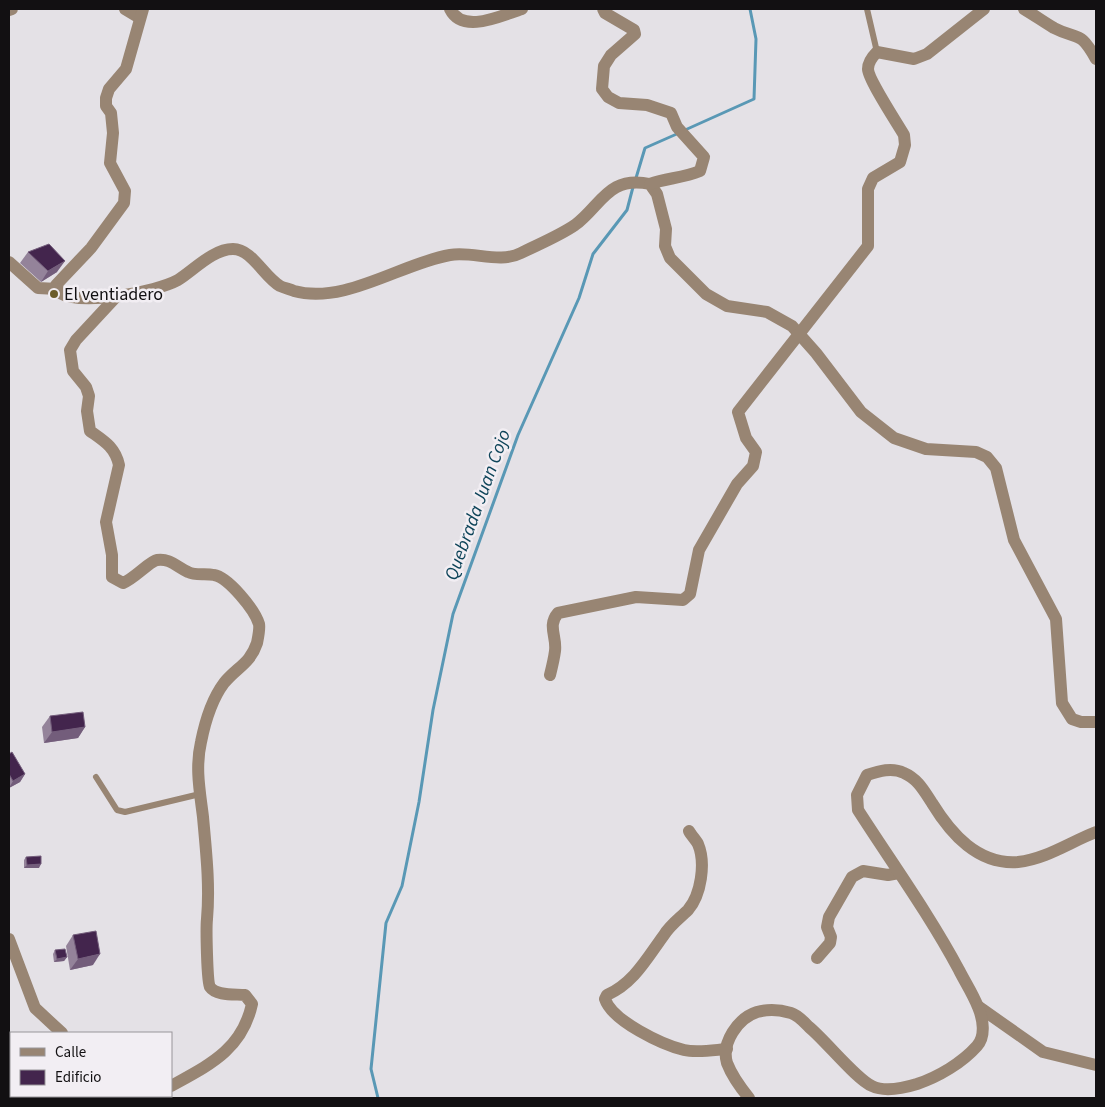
<svg xmlns="http://www.w3.org/2000/svg" width="1105" height="1107" viewBox="0 0 1105 1107" font-family="'Source Sans 3',sans-serif">
	<style>
		.lines { fill: none; stroke-linecap: round; stroke-linejoin: round }
		.stream { stroke: #5998b5; stroke-width: 3 }
		.lane { stroke: #988573; stroke-width: 6 }
		.street { stroke: #988573; stroke-width: 12 }
		.wall { fill: #94839a }
		.shaded-wall { fill: #735d7b }
		.building { fill: #43254d; stroke: #735d7b }
		.poi-dot { fill: #6d5e2b; stroke: #f2eef3; stroke-width: 2 }
		.labels { text-anchor: middle; dominant-baseline: central; stroke-width: 5; stroke-linejoin: round; paint-order: stroke }
		.poi-label { font-size: 18px; fill: #121012; stroke: #f2eef3; text-anchor: start }
		.water-label { font-size: 19px; font-style: italic; fill: #0f455a; stroke: #f2eef3 }
	</style>
	<rect width="100%" height="100%" fill="#e4e1e6"/>
	<g class="lines">
		<g class="stream">
			<polyline points="685,130 754,99 756,39 750,9"/>
			<polyline points="636,178 645,148 679,133"/>
			<polyline points="378,1098 371,1069 386,923 402,886 419,802 433,710 453,614 518,435 579,298 593,254 627,210 633,187"/>
		</g>
		<g class="lane">
			<polyline points="867,9 877,52"/>
			<polyline points="96,777 117,810 125,812 200,794"/>
		</g>
		<g class="street">
			<polyline points="125,9 140,18"/>
			<path d="M143 9 126 69 109 89 106 98V106L111 113 113 133 110 163 125 191 124 203 91 248 56 285 60 293C82 306 156 292 178 280 194 270 213 249 233 249 252 249 264 277 280 286 284 288 290 289 294 291 345 305 402 263 450 255 473 251 500 264 521 253 539 244 559 236 575 225 601 206 608 175 650 184L657 194 666 229 665 246 670 258 706 294 727 306 767 312 792 326 816 353 861 412 894 438 926 449 976 452 987 457 996 468 1014 540 1056 619 1062 703 1072 719 1081 722H1096"/>
			<path d="M450 9C463 35 502 15 522 9"/>
			<path d="M603 9 605 13 634 30 635 34 611 55 604 66 602 89 608 97 619 103 647 105 671 113 677 127 704 157 700 171C683 178 667 178 650 184"/>
			<path d="M1024 9C1034 15 1044 22 1054 28 1079 41 1079 29 1096 59"/>
			<polyline points="9,10 12,9"/>
			<polyline points="9,262 38,288 57,289"/>
			<path d="M115 298 76 340 70 350 73 371 86 387 89 396 87 411 90 431C104 441 115 447 119 465L106 522 112 555V577L123 583C134 579 150 561 157 560 170 558 177 567 188 572 196 576 205 573 214 575 228 577 255 610 259 624 260 629 258 638 257 643 250 664 237 667 224 683 212 699 205 722 201 742 195 768 200 792 203 817 206 851 210 885 207 919 206 928 207 982 210 987 216 996 235 994 245 995L252 1004C242 1050 209 1065 171 1086"/>
			<path d="M550 675C552 667 554 659 555 651 557 636 547 626 558 613L636 597 683 600 690 594 699 550 737 484 753 466 756 452 746 438 738 412 868 246V189L873 178 900 162 905 145 904 135C897 123 868 79 868 69 868 62 873 56 877 52L914 59 927 54 984 9"/>
			<path d="M689 831C691 835 696 840 698 844 706 863 701 895 688 910 680 918 670 925 664 935 647 958 634 983 607 995L605 999C612 1021 663 1045 684 1050 697 1053 714 1050 727 1049"/>
			<polyline points="9,939 35,1008 62,1033"/>
			<polyline points="817,958 830,943 831,937 827,927 829,917 852,877 863,871 888,875 899,873"/>
			<polyline points="979,1007 1043,1052 1096,1065"/>
			<polyline points="111,1096 112,1098"/>
			<polyline points="153,1098 156,1096"/>
			<path d="M749 1098C740 1087 732 1076 727 1063 721 1043 738 1018 757 1012 768 1009 781 1010 791 1013 798 1015 804 1022 809 1027 825 1040 857 1080 872 1086 884 1092 904 1088 917 1084 938 1077 962 1063 977 1046 986 1036 983 1019 978 1007 973 994 965 982 959 970 929 914 892 863 858 810L857 795 867 775C879 771 892 767 904 773 918 779 924 791 932 803 951 834 978 865 1018 862 1046 859 1070 842 1096 832"/>
		</g>
	</g>
	<g class="wall">
		<polygon points="28,252 57,272 41,282 20,263"/>
		<polygon points="50,716 85,727 78,738 44,743 42,727"/>
		<polygon points="9,754 25,774 20,782 9,788"/>
		<polygon points="26,857 39,868 24,868 24,860"/>
		<polygon points="73,935 93,965 70,970 66,946"/>
		<polygon points="55,950 67,957 64,961 54,962 53,954"/>
	</g>
	<g class="shaded-wall">
		<polygon points="65,261 57,272 41,282 48,271"/>
		<polygon points="85,727 78,738 44,743 52,732"/>
		<polygon points="25,774 20,782 9,788 13,781"/>
		<polygon points="41,864 39,868 24,868 27,865"/>
		<polygon points="100,954 93,965 70,970 78,959"/>
		<polygon points="67,957 64,961 54,962 57,959"/>
	</g>
	<g class="building">
		<polygon points="49,244 65,261 48,271 28,252"/>
		<polygon points="83,712 85,727 52,732 50,716"/>
		<polygon points="12,752 25,774 13,781 9,774 9,754"/>
		<polygon points="41,856 41,864 27,865 26,857"/>
		<polygon points="96,931 100,954 78,959 73,935"/>
		<polygon points="65,949 67,957 57,959 55,950"/>
	</g>
	<circle class="poi-dot" cx="54" cy="294" r="5"/>
	<g class="labels">
		<g class="poi-label">
			<text x="64" y="294">El ventiadero</text>
		</g>
		<g class="water-label">
			<text transform="translate(478 505) rotate(-70)">Quebrada Juan Cojo</text>
		</g>
	</g>
	<rect width="1105" height="1107" fill="none" stroke="#121012" stroke-width="20"/>
	<rect x="10" y="1032" width="162" height="65" fill="#f2eef3" stroke="#989599"/>
	<rect x="20" y="1048" width="25" height="8" fill="#988573" stroke="#989599"/>
	<text x="55" y="1057" font-size="15" fill="#121012">Calle</text>
	<rect x="20" y="1070" width="25" height="15" fill="#43254d" stroke="#989599"/>
	<text x="55" y="1082" font-size="15" fill="#121012">Edificio</text>
</svg>
